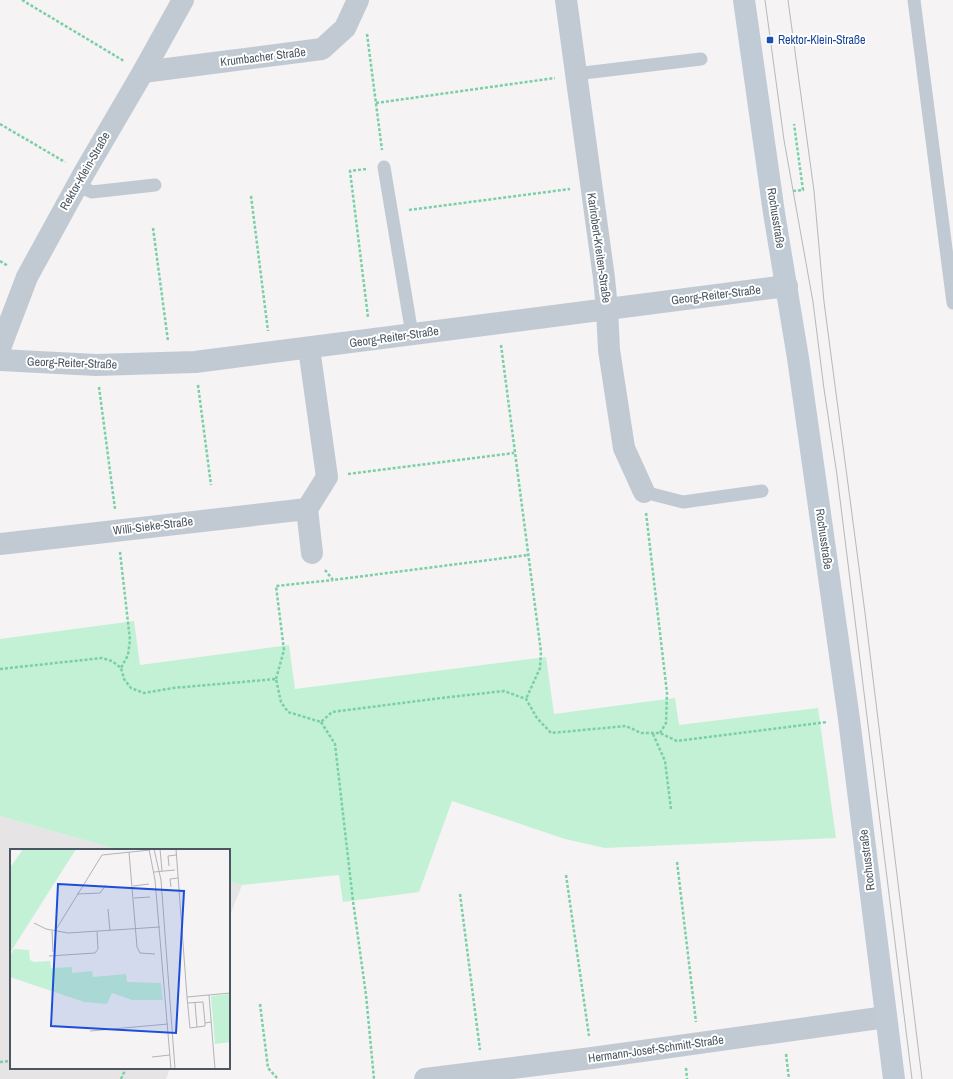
<svg xmlns="http://www.w3.org/2000/svg" width="953" height="1079" viewBox="0 0 953 1079" font-family="'Archivo Narrow',sans-serif">
	<style>
		.education { fill: #e6e4e5 }
		.green { fill: #c3f1d5 }
		.lines { fill: none; stroke-linecap: round; stroke-linejoin: round }
		.path { stroke: #7ad0a6; stroke-width: 2.5; stroke-dasharray: 3 2; stroke-linecap: butt }
		.lane { stroke: #c1cad2; stroke-width: 13 }
		.street { stroke: #c1cad2; stroke-width: 22 }
		.secondary { stroke: #c1cbd6; stroke-width: 22 }
		.tram { stroke: #b5b8bd; stroke-width: 1 }
		.transit-dot { fill: #1a4fb4; stroke: #fff; stroke-width: 1.5 }
		.labels { text-anchor: middle; dominant-baseline: central; stroke-width: 4; stroke-linejoin: round; paint-order: stroke }
		.transit-label { font-size: 12px; fill: #164399; stroke: #fff; text-anchor: start }
		.street-label { font-size: 12px; fill: #4a5661; stroke: #fff }
		.inset-road { fill: none; stroke: #b1b4b9; stroke-width: 1 }
		.view { fill: #1d4ed8; fill-opacity: 0.15; stroke: #1d4ed8; stroke-width: 2 }
		.inset-edge { fill: none; stroke: #4a5661; stroke-width: 2 }
	</style>
	<rect width="100%" height="100%" fill="#f5f3f3"/>
	<g class="education">
		<polygon points="0,816 119,850 11,850 11,1068 170,1068 166,1079 0,1079"/>
		<polygon points="229,881 242,885 229,918"/>
	</g>
	<polygon class="green" points="134,621 140,665 289,645 295,689 546,657 554,714 675,698 679,725 818,708 836,838 605,848 565,839 452,801 419,892 343,902 339,875 242,885 229,881 229,850 119,850 0,816 0,639"/>
	<g class="lines">
		<g class="path">
			<polyline points="22,0 124,61"/>
			<polyline points="367,34 382,150"/>
			<polyline points="376,103 555,78"/>
			<polyline points="0,124 65,162"/>
			<polyline points="366,169 350,171 368,317"/>
			<polyline points="793,191 803,190 794,124"/>
			<polyline points="251,196 268,331"/>
			<polyline points="409,210 570,189"/>
			<polyline points="153,228 168,341"/>
			<polyline points="0,261 8,266"/>
			<polyline points="501,345 541,652 540,668 526,699"/>
			<polyline points="198,385 211,485"/>
			<polyline points="99,387 115,509"/>
			<polyline points="348,474 514,453"/>
			<polyline points="646,513 667,693 666,723 660,733"/>
			<polyline points="120,552 130,640 128,655 121,668"/>
			<polyline points="325,570 333,580 528,555"/>
			<polyline points="0,669 102,658 112,661 121,668 124,679 131,688 144,693 173,688 276,679 281,702 288,712 321,722 332,712 441,698 504,691 526,699 537,718 551,733 626,726 641,733 660,733 677,741 827,722"/>
			<polyline points="276,679 284,650 276,586 333,580"/>
			<polyline points="321,722 335,744 353,901 366,995 374,1079"/>
			<polyline points="653,734 665,761 671,809"/>
			<polyline points="677,862 696,1022"/>
			<polyline points="566,875 589,1036"/>
			<polyline points="460,894 480,1050"/>
			<polyline points="260,1004 268,1068 278,1079"/>
			<polyline points="786,1054 789,1079"/>
			<polyline points="0,1062 11,1061"/>
			<polyline points="686,1068 687,1079"/>
			<polyline points="121,1079 126,1068"/>
		</g>
		<g class="lane">
			<polyline points="914,0 953,303"/>
			<polyline points="575,74 701,59"/>
			<polyline points="384,167 412,334"/>
			<polyline points="77,185 92,192 155,185"/>
			<polyline points="644,492 683,502 762,491"/>
		</g>
		<g class="street">
			<polyline points="566,0 604,278 607,309 609,350 624,448 644,492"/>
			<polyline points="143,72 322,49 345,28 358,0"/>
			<polyline points="0,348 27,277 84,173 143,72 183,0"/>
			<polyline points="0,360 96,365 195,362 787,286"/>
			<polyline points="307,509 312,553"/>
			<polyline points="0,544 307,509 327,477 309,348"/>
			<polyline points="425,1079 592,1058 886,1017"/>
		</g>
		<polyline class="secondary" points="744,0 774,213 798,358 849,719 894,1079"/>
		<g class="tram">
			<polyline points="765,0 784,140 813,302 824,389 837,475 912,1079"/>
			<polyline points="788,0 814,191 824,302 865,613 922,1079"/>
		</g>
	</g>
	<rect class="transit-dot" x="766" y="36" width="8" height="8" rx="2"/>
	<g class="labels">
		<g class="transit-label">
			<text x="778" y="40">Rektor-Klein-Straße</text>
		</g>
		<g class="street-label">
			<text transform="translate(263 57) rotate(-7)">Krumbacher Straße</text>
			<text transform="translate(85 171) rotate(-60)">Rektor-Klein-Straße</text>
			<text transform="translate(776 218) rotate(81)">Rochusstraße</text>
			<text transform="translate(599 248) rotate(82)">Karlrobert-Kreiten-Straße</text>
			<text transform="translate(716 295) rotate(-7)">Georg-Reiter-Straße</text>
			<text transform="translate(394 337) rotate(-8)">Georg-Reiter-Straße</text>
			<text transform="translate(72 363) rotate(2)">Georg-Reiter-Straße</text>
			<text transform="translate(153 526) rotate(-7)">Willi-Sieke-Straße</text>
			<text transform="translate(824 539) rotate(82)">Rochusstraße</text>
			<text transform="translate(867 860) rotate(-97)">Rochusstraße</text>
			<text transform="translate(656 1049) rotate(-8)">Hermann-Josef-Schmitt-Straße</text>
		</g>
	</g>
	<g transform="translate(10 849)">
		<rect width="220" height="220" fill="#f5f3f3"/>
		<path d="M13 0H66L0 104V19ZM4 100 19 101 20 111 24 113 40 112 41 119 62 118V124L82 122 83 128 116 125 117 133 151 134 153 151H122L102 144 97 155 74 153 0 128V107ZM220 145V193L205 195 201 147Z" fill="#c3f1d5"/>
		<path class="inset-road" d="M139 0 145 31 161 220M144 0 151 31 165 220M150 0 152 22M166 0 177 148 220 144M119 3 127 98 130 104 145 105M159 17 158 7 166 6M144 23 165 21M123 37 139 35M161 38 160 30 168 29M67 45 90 44 96 36M124 49 140 48M98 60 100 82M24 74 36 80 58 84 150 78M42 82 43 103M45 82 92 6 140 1M39 107 85 104 88 100 87 83M199 146 205 220M177 148 180 179 195 177V174L201 173M177 154 193 153 195 174M185 154 187 178M80 182 158 175M142 208 160 206"/>
		<path class="view" d="M48 35 174 42 166 184 41 177Z"/>
		<rect width="220" height="220" class="inset-edge"/>
	</g>
</svg>
